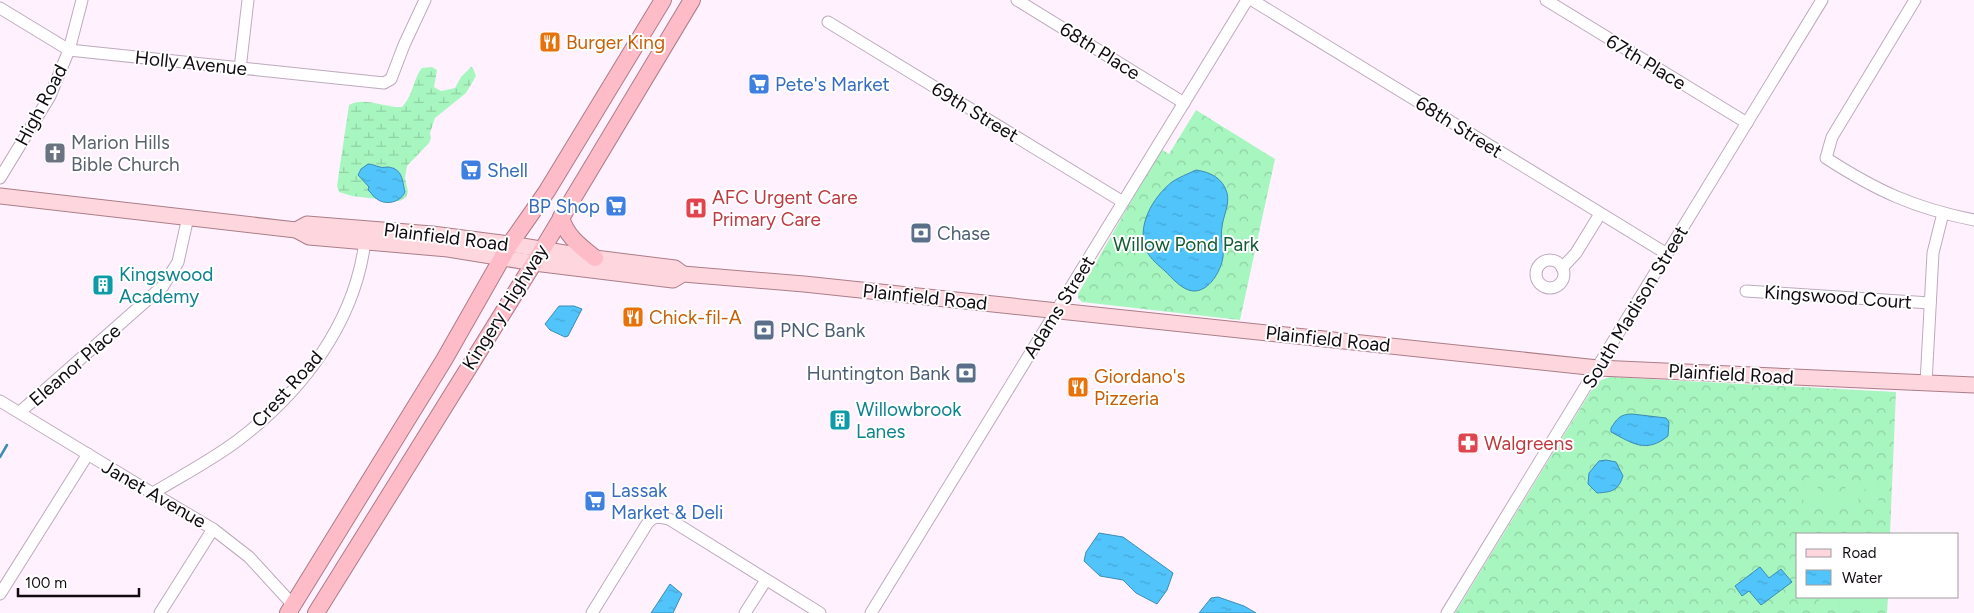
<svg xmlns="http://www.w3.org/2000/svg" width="1974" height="613" viewBox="0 0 1974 613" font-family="Figtree,sans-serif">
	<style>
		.forest { fill: url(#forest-crowns) }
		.wetland { fill: url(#wetland-marsh) }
		.pitch { fill: #a7f5bf }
		.water { fill: url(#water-ripples); stroke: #3d8cb5 }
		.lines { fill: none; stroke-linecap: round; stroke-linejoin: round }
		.stream { stroke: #3d8cb5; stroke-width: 2.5 }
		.minor-casing { stroke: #beaabd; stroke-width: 13 }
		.major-casing { stroke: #ab7d88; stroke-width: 17 }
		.highway-casing { stroke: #ab7d88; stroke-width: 18 }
		.minor { stroke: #fff; stroke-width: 11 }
		.major { stroke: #fed6de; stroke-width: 15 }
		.highway { stroke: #febbc8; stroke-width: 16 }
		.labels { text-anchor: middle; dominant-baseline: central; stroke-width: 4; stroke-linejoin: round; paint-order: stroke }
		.food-label { font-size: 19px; fill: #c56008; stroke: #fff; text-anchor: start }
		.street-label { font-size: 19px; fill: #110b11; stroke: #fff }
		.shop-label { font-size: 19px; fill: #366cbe; stroke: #fff; text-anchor: start }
		.worship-label { font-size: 19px; fill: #5b616d; stroke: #fff; text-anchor: start }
		.health-label { font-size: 19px; fill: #be3a42; stroke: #fff; text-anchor: start }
		.service-label { font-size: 19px; fill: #4e5e75; stroke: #fff; text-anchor: start }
		.park-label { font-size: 19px; fill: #145b33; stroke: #fff }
		.culture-label { font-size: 19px; fill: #0d838f; stroke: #fff; text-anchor: start }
	</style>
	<defs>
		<pattern id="forest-crowns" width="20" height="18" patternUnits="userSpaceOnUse" patternTransform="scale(1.25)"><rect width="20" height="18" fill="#a7f5bf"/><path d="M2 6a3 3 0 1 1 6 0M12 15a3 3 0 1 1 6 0" fill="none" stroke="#8fd1a3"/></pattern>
		<pattern id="wetland-marsh" width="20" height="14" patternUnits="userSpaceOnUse" patternTransform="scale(1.25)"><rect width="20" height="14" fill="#a7f5bf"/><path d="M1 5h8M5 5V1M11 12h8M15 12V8" fill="none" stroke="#8fd1a3"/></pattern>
		<pattern id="water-ripples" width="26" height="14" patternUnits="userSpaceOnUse" patternTransform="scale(1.25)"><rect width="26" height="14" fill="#50c4fb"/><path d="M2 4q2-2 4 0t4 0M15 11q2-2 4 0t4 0" fill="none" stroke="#45a7d6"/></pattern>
	</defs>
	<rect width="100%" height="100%" fill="#fff2fe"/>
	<g class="forest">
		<polygon points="1196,110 1275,159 1240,320 1082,302 1078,298 1078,294 1161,149 1169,154"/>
		<polygon points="1610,377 1896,392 1890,534 1798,534 1798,597 1888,597 1887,613 1455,613 1591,391 1601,380"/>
	</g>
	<path class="wetland" d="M432 67 437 70 434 87 441 91 455 88 461 77 471 67 473 68 476 76 466 93 435 118 430 133 431 138 429 143 407 166 405 178 408 192 406 197 400 201H394L352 196 339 192 337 186 349 105C363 96 386 108 402 107 414 94 413 79 422 68Z"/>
	<g class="pitch">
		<polygon points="1805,477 1818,478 1817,507 1803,506"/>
		<polygon points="1826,478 1839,479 1837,508 1824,507"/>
		<polygon points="1846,480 1859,480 1858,509 1844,508"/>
		<polygon points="1866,481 1879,481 1878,510 1864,509"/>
		<polygon points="1819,597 1833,597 1832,609 1819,609"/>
		<polygon points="1840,597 1853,597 1853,610 1839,610"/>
		<polygon points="1860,597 1874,597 1873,611 1859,611"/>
	</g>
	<g class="water">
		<path d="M368 164C373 164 375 166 380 167 383 168 385 167 388 167 403 169 402 180 405 192 401 202 386 206 377 199 373 197 371 192 368 190L369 187 358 175 361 169Z"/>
		<path d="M1196 170C1210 172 1223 178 1227 193 1230 205 1223 216 1222 227 1220 237 1224 247 1223 257 1221 271 1209 292 1193 291 1182 290 1172 278 1165 271 1159 266 1151 259 1147 252 1135 227 1153 197 1172 182 1179 177 1188 174 1196 170Z"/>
		<polygon points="559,306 574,306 582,309 568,336 565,337 550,330 545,324"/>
		<path d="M1632 414 1666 418 1669 422 1668 436C1646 454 1632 443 1611 432V428C1617 419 1620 414 1632 414Z"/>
		<path d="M1606 460 1616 462 1623 476C1618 491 1612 492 1597 493L1588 484 1589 473 1599 461Z"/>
		<polygon points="1099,533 1123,537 1173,573 1167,590 1157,604 1136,593 1123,580 1100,576 1084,561 1086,552"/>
		<polygon points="1760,567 1769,578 1781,569 1792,582 1761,605 1749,591 1742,596 1735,586"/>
		<polygon points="670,584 682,594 673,613 651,613"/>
		<polygon points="1218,597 1244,606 1256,613 1199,613 1211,598"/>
	</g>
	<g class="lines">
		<polyline class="stream" points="0,457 7,445"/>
		<g class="minor-casing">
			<g id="minor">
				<polyline points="1017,0 1184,103"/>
				<polyline points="1252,0 1667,254"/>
				<polyline points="1546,0 1747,123"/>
				<path d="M1915 0 1832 137 1826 158C1877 191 1914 208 1974 220"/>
				<polyline points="0,8 69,50 384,83 391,79 404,45 425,0"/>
				<polyline points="828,22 1123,202"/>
				<polyline points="240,69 248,0"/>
				<polyline points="0,178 50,96 69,50 82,0"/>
				<circle cx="1550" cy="274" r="14"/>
				<polyline points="1562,268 1576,253 1600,214"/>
				<polyline points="1746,291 1930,303"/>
				<polyline points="1926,383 1933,253 1943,213"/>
				<polyline points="0,401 132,481 213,529 249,557 293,605"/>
				<polyline points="20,412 163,286 178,262 188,217"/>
				<path d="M153 493C181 476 210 461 237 441 302 392 355 323 365 241"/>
				<polyline points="0,594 88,454"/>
				<polyline points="160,613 213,529"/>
				<path d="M592 613 647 524C653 515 659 517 669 519L820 613"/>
				<polyline points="745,613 766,580"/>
				<polyline points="871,613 1247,0"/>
				<polyline points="1447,613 1822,0"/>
			</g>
		</g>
		<g class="major-casing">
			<g id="major">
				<polyline points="0,196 296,230 309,237 448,249 534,263 673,280 683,274 804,284 1598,368 1974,385"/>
				<polyline points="296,230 307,224 432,234 510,244 595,258 675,268 683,274"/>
			</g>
		</g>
		<g class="highway-casing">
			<g id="highway">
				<path d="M561 217C566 236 580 246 595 258"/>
				<polyline points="288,613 444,360 510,244 547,191 663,0"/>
				<polyline points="316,613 542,250 692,0"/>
			</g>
		</g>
		<use href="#minor" class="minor"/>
		<use href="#major" class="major"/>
		<use href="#highway" class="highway"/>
	</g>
	<defs>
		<g id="restaurant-square" transform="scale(1.125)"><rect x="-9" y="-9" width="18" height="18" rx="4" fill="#e8710a" stroke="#fff"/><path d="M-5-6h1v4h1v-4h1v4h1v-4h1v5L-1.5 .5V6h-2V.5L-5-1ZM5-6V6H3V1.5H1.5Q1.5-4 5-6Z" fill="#fff"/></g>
		<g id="supermarket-square" transform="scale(1.125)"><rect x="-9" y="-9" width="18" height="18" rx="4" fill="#3f7fe0" stroke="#fff"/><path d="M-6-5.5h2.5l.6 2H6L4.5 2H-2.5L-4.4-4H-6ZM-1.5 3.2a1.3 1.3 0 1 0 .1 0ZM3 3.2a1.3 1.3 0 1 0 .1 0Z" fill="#fff"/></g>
		<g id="church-square" transform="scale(1.125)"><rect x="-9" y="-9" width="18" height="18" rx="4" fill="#6b7280" stroke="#fff"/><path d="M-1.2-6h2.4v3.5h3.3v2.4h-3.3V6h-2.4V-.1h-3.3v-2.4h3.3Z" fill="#fff"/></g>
		<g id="hospital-square" transform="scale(1.125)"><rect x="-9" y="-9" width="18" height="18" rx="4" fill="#e0444e" stroke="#fff"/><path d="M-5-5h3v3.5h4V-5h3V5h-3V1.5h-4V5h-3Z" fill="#fff"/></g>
		<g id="bank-square" transform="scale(1.125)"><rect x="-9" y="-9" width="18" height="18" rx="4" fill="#5c6f8a" stroke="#fff"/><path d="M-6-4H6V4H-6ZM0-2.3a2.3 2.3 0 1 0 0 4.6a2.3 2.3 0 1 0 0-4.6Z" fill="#fff"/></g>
		<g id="building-square" transform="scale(1.125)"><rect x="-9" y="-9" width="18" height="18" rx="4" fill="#0f9aa8" stroke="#fff"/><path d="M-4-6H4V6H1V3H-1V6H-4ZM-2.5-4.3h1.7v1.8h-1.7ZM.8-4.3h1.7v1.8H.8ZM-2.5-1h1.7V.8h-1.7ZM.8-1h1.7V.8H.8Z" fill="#fff"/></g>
		<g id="pharmacy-square" transform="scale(1.125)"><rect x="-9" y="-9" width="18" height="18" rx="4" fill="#e0444e" stroke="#fff"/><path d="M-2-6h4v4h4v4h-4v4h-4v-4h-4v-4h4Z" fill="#fff"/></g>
	</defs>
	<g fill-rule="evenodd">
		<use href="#restaurant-square" x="550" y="42"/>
		<use href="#supermarket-square" x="759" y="84"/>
		<use href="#church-square" x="55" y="153"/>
		<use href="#supermarket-square" x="471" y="170"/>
		<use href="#supermarket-square" x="616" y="206"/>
		<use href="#hospital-square" x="696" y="208"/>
		<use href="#bank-square" x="921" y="233"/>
		<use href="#building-square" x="103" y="285"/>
		<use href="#restaurant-square" x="633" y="317"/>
		<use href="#bank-square" x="764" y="330"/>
		<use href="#bank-square" x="966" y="373"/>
		<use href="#restaurant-square" x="1078" y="387"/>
		<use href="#building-square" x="840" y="420"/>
		<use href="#pharmacy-square" x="1468" y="443"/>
		<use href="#supermarket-square" x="595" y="501"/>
	</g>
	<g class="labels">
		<g class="food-label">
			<text x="566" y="42">Burger King</text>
			<text x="649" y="317">Chick-fil-A</text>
			<text x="1094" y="376">Giordano's<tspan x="1094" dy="22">Pizzeria</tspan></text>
		</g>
		<g class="street-label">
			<text transform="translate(1100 51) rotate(32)">68th Place</text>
			<text transform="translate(1646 62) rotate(31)">67th Place</text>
			<text transform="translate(191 63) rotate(6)">Holly Avenue</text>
			<text transform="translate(41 105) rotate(-62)">High Road</text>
			<text transform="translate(975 112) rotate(31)">69th Street</text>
			<text transform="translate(1459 127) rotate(32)">68th Street</text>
			<text transform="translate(446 237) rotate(7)">Plainfield Road</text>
			<text transform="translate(925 297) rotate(6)">Plainfield Road</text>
			<text transform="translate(1838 297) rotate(4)">Kingswood Court</text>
			<text transform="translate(505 307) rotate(-58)">Kingery Highway</text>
			<text transform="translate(1059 307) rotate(-58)">Adams Street</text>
			<text transform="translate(1635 307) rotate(-59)">South Madison Street</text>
			<text transform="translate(1328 339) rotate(6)">Plainfield Road</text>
			<text transform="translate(75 365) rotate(-41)">Eleanor Place</text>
			<text transform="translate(1731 374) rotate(3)">Plainfield Road</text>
			<text transform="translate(287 389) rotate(-48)">Crest Road</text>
			<text transform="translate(154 494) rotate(30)">Janet Avenue</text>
		</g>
		<g class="shop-label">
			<text x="775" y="84">Pete's Market</text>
			<text x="487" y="170">Shell</text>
			<text x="600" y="206" text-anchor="end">BP Shop</text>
			<text x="611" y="490">Lassak<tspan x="611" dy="22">Market &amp; Deli</tspan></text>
		</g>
		<g class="worship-label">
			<text x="71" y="142">Marion Hills<tspan x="71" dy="22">Bible Church</tspan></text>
		</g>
		<g class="health-label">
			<text x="712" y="197">AFC Urgent Care<tspan x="712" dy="22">Primary Care</tspan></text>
			<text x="1484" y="443">Walgreens</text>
		</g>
		<g class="service-label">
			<text x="937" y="233">Chase</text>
			<text x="780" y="330">PNC Bank</text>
			<text x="950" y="373" text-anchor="end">Huntington Bank</text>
		</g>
		<g class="park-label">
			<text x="1186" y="244">Willow Pond Park</text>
		</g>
		<g class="culture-label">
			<text x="119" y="274">Kingswood<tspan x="119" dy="22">Academy</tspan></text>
			<text x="856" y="409">Willowbrook<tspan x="856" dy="22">Lanes</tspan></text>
		</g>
	</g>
	<rect x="1796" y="533" width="162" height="65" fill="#ffffff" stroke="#a09da0"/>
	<rect x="1806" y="549" width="25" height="8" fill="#fed6de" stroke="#a09da0"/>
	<text x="1842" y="558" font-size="15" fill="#110b11">Road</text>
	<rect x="1806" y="570" width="25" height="15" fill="url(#water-ripples)" stroke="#a09da0"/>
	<text x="1842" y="583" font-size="15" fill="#110b11">Water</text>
	<path d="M18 588v8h121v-8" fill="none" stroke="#110b11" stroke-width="2.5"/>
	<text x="25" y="588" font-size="15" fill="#110b11" stroke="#ffffff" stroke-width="4" paint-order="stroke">100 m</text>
</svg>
